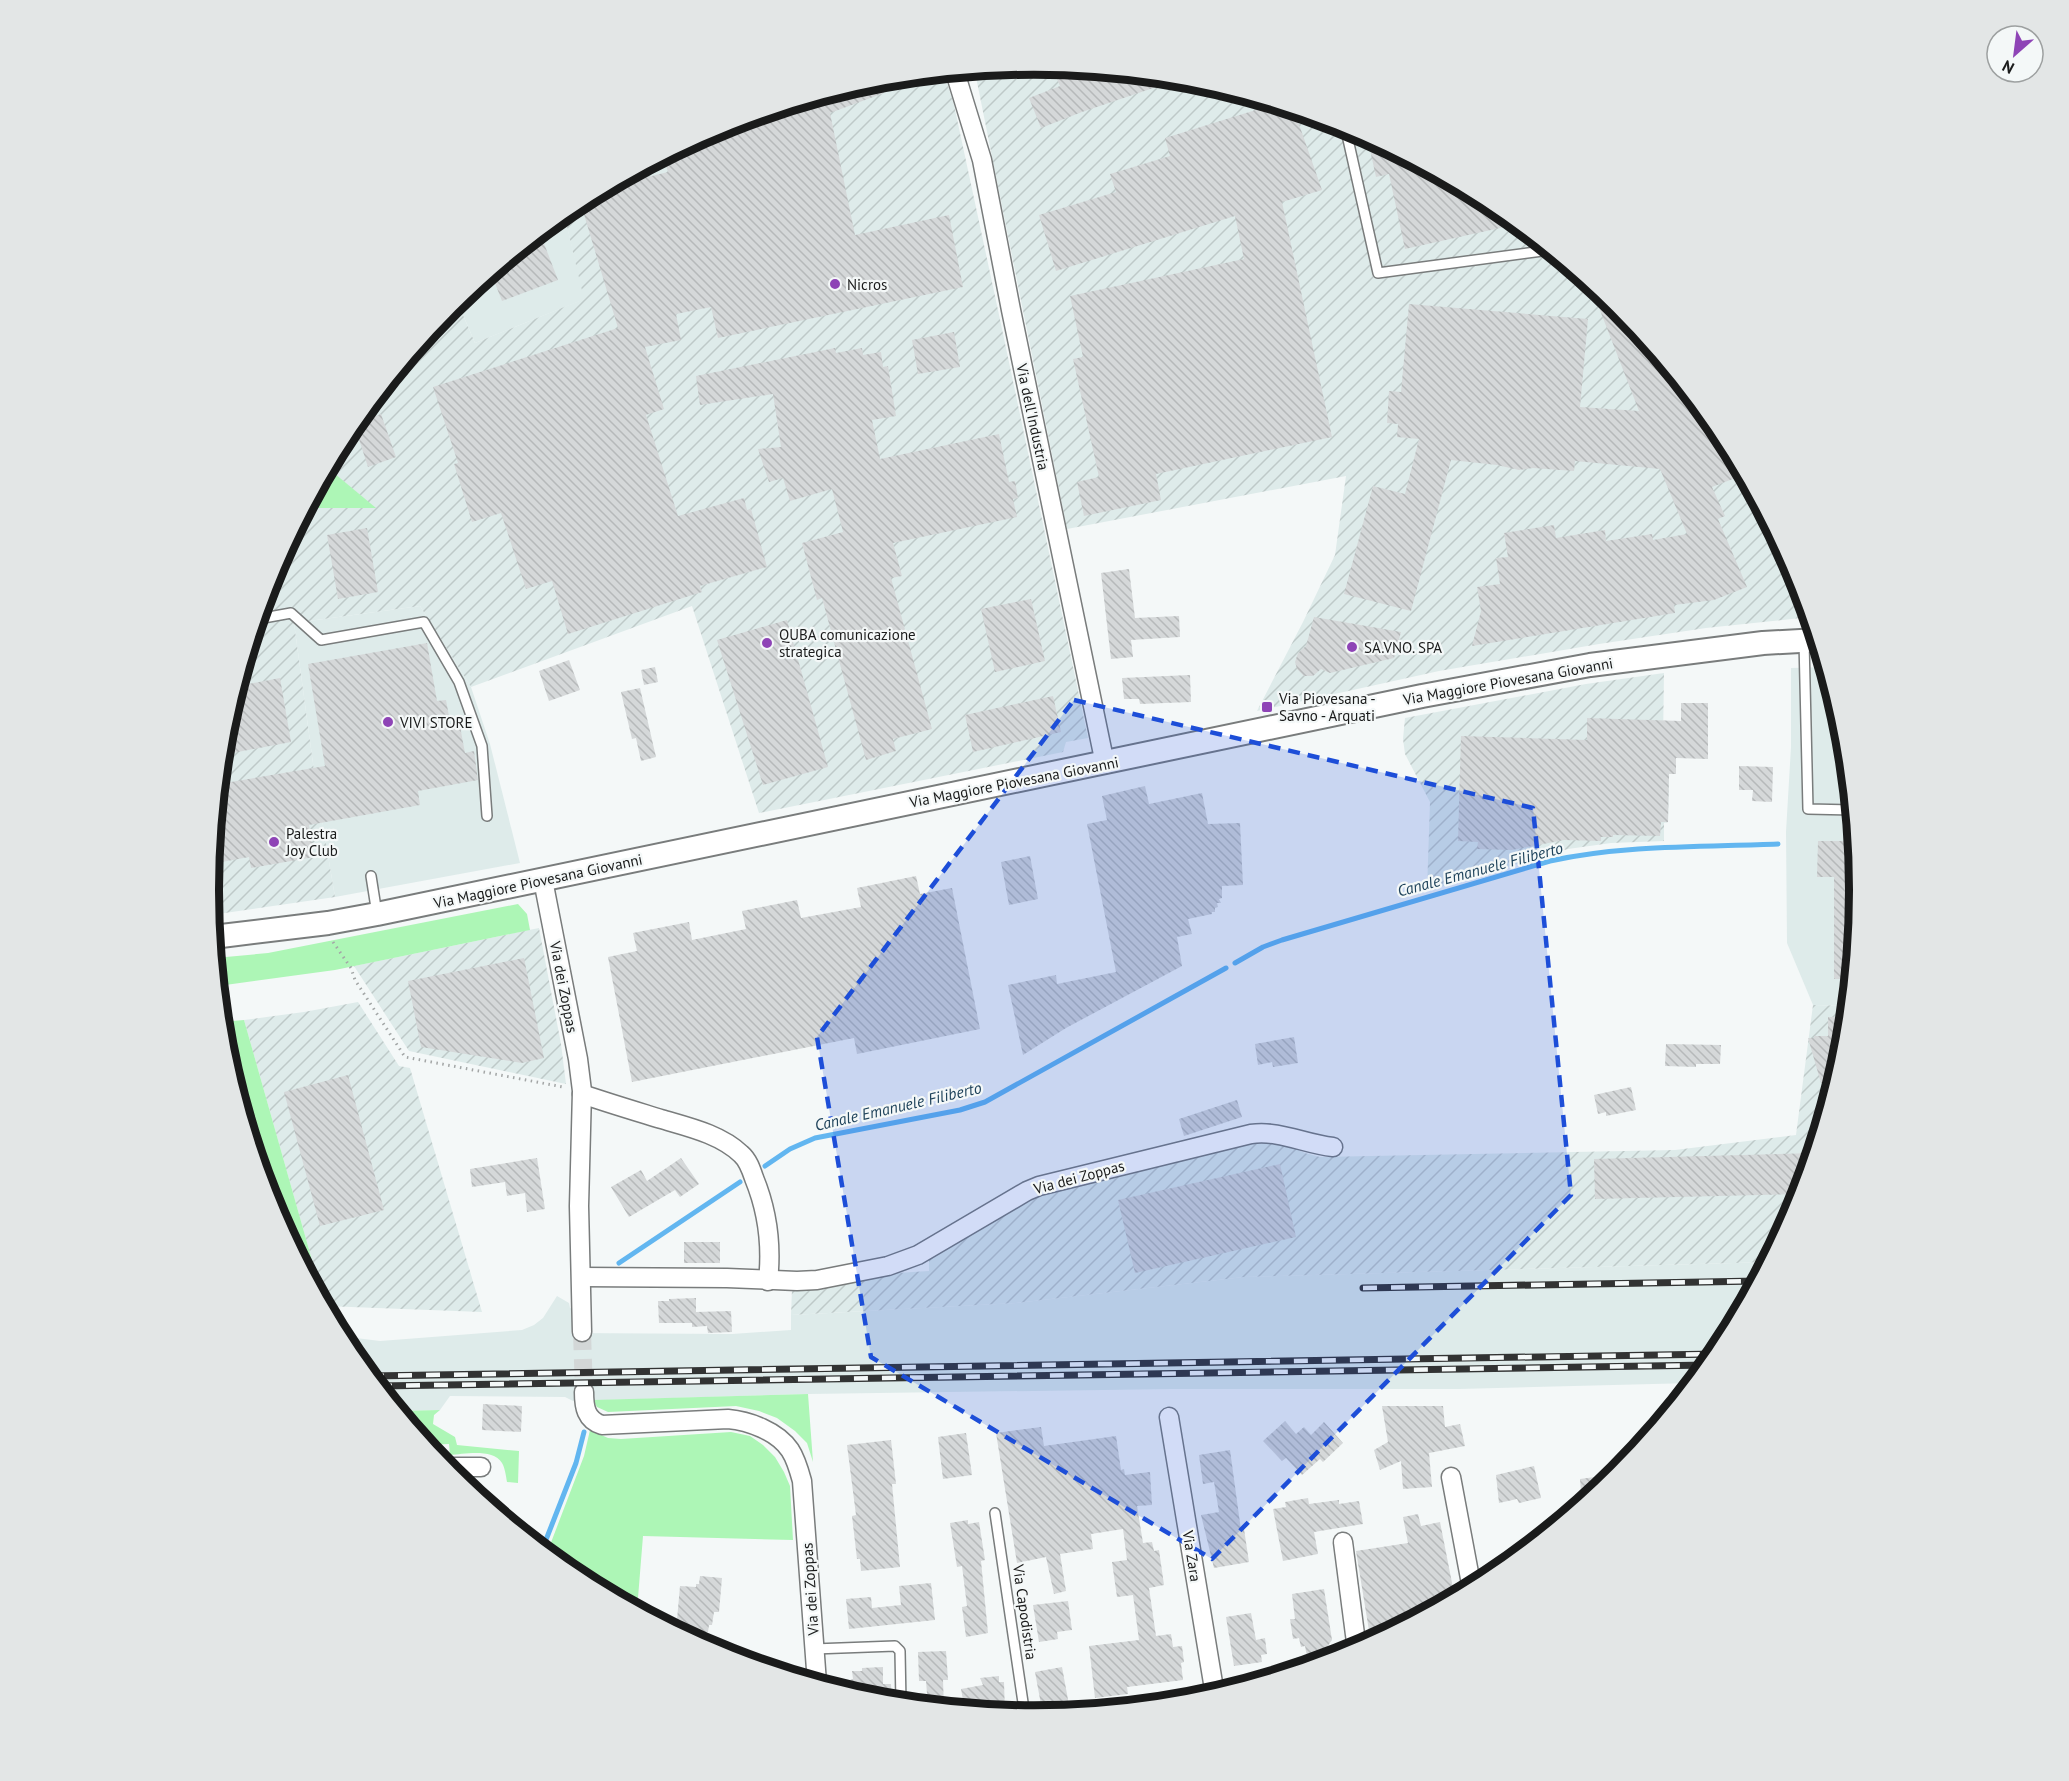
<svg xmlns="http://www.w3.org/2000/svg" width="2069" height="1781" viewBox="0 0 2069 1781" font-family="'PT Sans',sans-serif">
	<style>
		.built { fill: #deebea }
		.industrial { fill: url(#industrial-furrows) }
		.green { fill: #adf6b6 }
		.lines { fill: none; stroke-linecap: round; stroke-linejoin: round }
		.stream { stroke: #62b6f0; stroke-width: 5 }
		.building { fill: url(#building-back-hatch) }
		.minor-tunnel { stroke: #d3d7d7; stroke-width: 18; stroke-dasharray: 18 9; stroke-linecap: butt }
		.service-casing { stroke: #797c7c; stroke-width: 12 }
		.minor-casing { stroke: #797c7c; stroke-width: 21 }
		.tertiary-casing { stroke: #797c7c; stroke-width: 26 }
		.path { stroke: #a3a6a6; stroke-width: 3; stroke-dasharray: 1.5 4.5; stroke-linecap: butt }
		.service { stroke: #fff; stroke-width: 9 }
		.minor { stroke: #fff; stroke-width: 18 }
		.tertiary { stroke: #fff; stroke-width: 22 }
		.rail-casing { stroke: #323333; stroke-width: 7 }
		.rail { stroke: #f4f8f8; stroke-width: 4.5; stroke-dasharray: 14; stroke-linecap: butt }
		.marked { fill: #1d4ed8; fill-opacity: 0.2; stroke: #1d4ed8; stroke-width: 4.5; stroke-dasharray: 12 8; stroke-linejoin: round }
		.poi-dot { fill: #8e44b6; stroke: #f4f8f8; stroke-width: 2 }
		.labels { text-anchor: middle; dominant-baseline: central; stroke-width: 4.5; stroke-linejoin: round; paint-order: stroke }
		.poi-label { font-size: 15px; fill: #1a1b1b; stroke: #f4f8f8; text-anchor: start }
		.street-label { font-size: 15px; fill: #1a1b1b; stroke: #f4f8f8 }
		.water-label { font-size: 16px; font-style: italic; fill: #1f435b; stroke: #f4f8f8 }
		.rim { fill: none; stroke: #1a1b1b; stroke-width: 8 }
	</style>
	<defs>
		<pattern id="industrial-furrows" width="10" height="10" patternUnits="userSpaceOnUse" patternTransform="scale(1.5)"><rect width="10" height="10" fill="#deebea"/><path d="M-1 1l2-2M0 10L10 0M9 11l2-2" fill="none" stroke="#bec9c8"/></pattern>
		<pattern id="building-back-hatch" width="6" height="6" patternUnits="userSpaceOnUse" patternTransform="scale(1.5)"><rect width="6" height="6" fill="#d5d8d9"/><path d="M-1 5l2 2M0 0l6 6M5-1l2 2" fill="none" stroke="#b6b9ba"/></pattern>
	</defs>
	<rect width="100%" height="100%" fill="#f4f8f8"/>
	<g class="built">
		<polygon points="564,214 585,299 475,343 457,301"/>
		<polygon points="420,606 471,687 490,744 520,863 335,897 315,778 294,623"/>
		<polygon points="1826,667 1845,730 1860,891 1849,1006 1813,1005 1787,943 1786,832 1791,747 1791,668"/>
		<polygon points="1768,1262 1721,1350 1693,1383 1459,1389 1172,1389 808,1394 573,1401 565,1397 450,1396 440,1410 398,1411 348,1349 340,1336 380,1341 522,1330 534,1325 543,1318 557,1296 569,1303 570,1308 574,1310 571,1333 732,1334 791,1330 791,1315 1016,1303 1244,1277"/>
	</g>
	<g class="industrial">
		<polygon points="1035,65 1196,80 1351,128 1494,204 1619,307 1721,432 1798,575 1810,617 1706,628 1599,644 1439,671 1257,711 1303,622 1335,555 1346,476 1067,529 976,77 1002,68"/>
		<polygon points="944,73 954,105 998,310 1088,738 1066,742 1063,752 759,813 692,606 471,687 420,606 294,623 315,778 335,897 211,915 209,890 224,729 272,574 307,508 375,508 328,468 348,431 451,306 457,301 475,343 584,299 564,214 576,204 719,127 874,80"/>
		<polygon points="1664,673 1663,742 1671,760 1676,760 1676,774 1669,774 1668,822 1664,823 1664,841 1611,843 1568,849 1427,891 1430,802 1405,754 1403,739 1405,718 1586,684"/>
		<polygon points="539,928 561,1044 566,1084 409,1051 354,966"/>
		<polygon points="358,1002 399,1066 410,1068 482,1312 325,1306 244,1020 304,1012"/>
		<polygon points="1813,1005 1849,1006 1845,1052 1797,1207 1768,1262 1244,1277 1016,1303 791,1315 792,1289 897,1273 929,1271 929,1257 1036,1196 1257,1141 1282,1143 1305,1153 1320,1157 1675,1150 1796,1135"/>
	</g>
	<g class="green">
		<polygon points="328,468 376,508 307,508"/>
		<polygon points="518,904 527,914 530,930 335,970 218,986 215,958 268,953"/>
		<polygon points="244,1020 325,1306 271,1206 224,1051 221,1022"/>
		<polygon points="808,1394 813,1462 807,1443 795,1431 777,1418 759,1411 736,1406 608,1412 597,1407 593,1400"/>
		<path d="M440 1410 434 1415 433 1424 455 1437 457 1445 519 1451 518 1483 507 1482C506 1476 505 1468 502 1463 493 1448 464 1454 450 1455L449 1444 426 1445 398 1411Z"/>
		<polygon points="590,1430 608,1438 621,1439 731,1432 750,1436 763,1445 775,1457 784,1472 790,1486 793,1540 643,1536 637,1610 575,1577 547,1553 584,1456"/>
	</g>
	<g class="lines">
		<g class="stream">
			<path d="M1235 963 1263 947 1282 940 1550 861C1624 845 1702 847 1778 844"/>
			<polyline points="765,1166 790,1149 815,1138 960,1110 985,1102 1226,968"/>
			<polyline points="619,1263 740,1182"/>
			<polyline points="542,1550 576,1463 584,1432"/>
		</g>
	</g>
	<g class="building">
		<polygon points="1070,68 1071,68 1180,79 1082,112 1041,128 1029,98 1060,86 1055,74"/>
		<polygon points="874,80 879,80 884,93 830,113 855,235 949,215 963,287 718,338 711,307 676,314 681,340 645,347 664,409 646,415 678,516 744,498 747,510 751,509 767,567 700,586 702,592 568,634 552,581 526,589 501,513 472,522 454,464 458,463 433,387 618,328 580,201 607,187 668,172 663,157 719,127"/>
		<polygon points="1275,104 1294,110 1322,190 1282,202 1332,437 1156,474 1161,500 1084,516 1077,482 1099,477 1073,359 1083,357 1070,296 1244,259 1235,216 1056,271 1039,215 1116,192 1110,174 1170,156 1165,138"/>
		<polygon points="1367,136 1494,204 1518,224 1405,249 1389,174 1376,177"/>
		<polygon points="540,233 558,280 502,301 491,273"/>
		<polygon points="1589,282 1619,307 1721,432 1736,460 1732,462 1738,477 1712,487 1725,516 1718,519 1747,587 1714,600 1674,605 1675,613 1472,646 1481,611 1477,587 1500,584 1496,558 1508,557 1504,533 1554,525 1556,538 1605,530 1606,541 1652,534 1653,540 1687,534 1660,469 1575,461 1574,471 1533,468 1519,470 1497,465 1451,460 1411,611 1344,594 1373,486 1405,494 1419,439 1397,437 1398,424 1387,423 1389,391 1401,392 1409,304 1588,319 1580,407 1639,411"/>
		<polygon points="954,332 960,367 918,374 912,340"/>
		<polygon points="835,348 836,353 862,348 863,355 881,352 883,367 888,366 896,416 872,420 880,459 999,434 1009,482 1015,481 1018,498 1013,499 1017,517 893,543 902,576 891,578 932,729 893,739 896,751 866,760 822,598 817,600 802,543 843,532 832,489 790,501 783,478 769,482 758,449 781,447 773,394 700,405 696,376"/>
		<polygon points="381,414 396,457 368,467 354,424"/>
		<polygon points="367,528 378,592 338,599 327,535"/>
		<polygon points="1129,569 1135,618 1179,616 1180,637 1131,640 1133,657 1111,659 1101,573"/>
		<polygon points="1031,599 1045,661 995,672 981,609"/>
		<polygon points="1314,617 1401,632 1394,658 1330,673 1321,669 1313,676 1304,676 1297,669 1295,662 1298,653 1306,646"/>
		<polygon points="787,620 828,767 763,785 717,640"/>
		<polygon points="427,643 437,701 446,700 451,727 460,726 465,753 474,751 478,780 418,791 420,805 309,825 314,857 251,868 249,857 211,864 219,784 325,766 308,664"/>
		<polygon points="569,660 580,690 549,701 539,671"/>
		<polygon points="655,667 658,682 644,685 641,670"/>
		<polygon points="1190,675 1191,702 1140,704 1139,699 1124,699 1122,678"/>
		<polygon points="280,678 291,742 222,755 224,729 238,686"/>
		<polygon points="640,688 656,757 641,761 636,738 632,739 621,692"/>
		<polygon points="1053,696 1061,732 973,752 965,715"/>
		<polygon points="1681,703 1708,703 1708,759 1676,758 1676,774 1669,774 1668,822 1661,822 1660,836 1613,835 1613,837 1601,837 1601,841 1564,840 1512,850 1477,849 1478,842 1458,841 1461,736 1587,740 1587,718 1681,721"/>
		<polygon points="1739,766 1773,767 1772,802 1752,801 1753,790 1739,790"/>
		<polygon points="1145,786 1149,804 1202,793 1208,824 1240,823 1243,885 1222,886 1222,898 1219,899 1221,903 1217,903 1218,907 1215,908 1215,912 1212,912 1212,914 1188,919 1192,934 1177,937 1182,966 1066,1028 1023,1055 1008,985 1056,975 1057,984 1116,972 1087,824 1107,820 1102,796"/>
		<polygon points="1818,841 1856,841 1860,891 1852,979 1834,979 1834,877 1817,877"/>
		<polygon points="1030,856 1038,899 1009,905 1001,862"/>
		<polygon points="916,876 920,894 952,888 980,1029 857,1054 854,1038 632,1082 608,957 637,951 633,933 689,922 692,940 746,929 742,911 797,900 801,918 861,907 857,888"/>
		<polygon points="524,958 544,1058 522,1063 421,1047 408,981"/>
		<polygon points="1828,1017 1848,1017 1845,1052 1835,1084 1821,1083 1808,1038 1814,1038 1814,1036 1828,1036"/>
		<polygon points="1294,1037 1298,1063 1273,1067 1272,1062 1258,1065 1255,1044"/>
		<polygon points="1666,1044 1721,1045 1720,1064 1696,1064 1696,1067 1665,1066"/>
		<polygon points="348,1075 384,1210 320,1226 284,1092"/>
		<polygon points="1631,1087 1636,1110 1606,1116 1606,1112 1598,1114 1594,1095"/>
		<polygon points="1237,1100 1242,1117 1184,1136 1179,1119"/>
		<polygon points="1814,1153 1802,1194 1595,1199 1594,1159"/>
		<polygon points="537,1158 545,1209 527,1212 525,1193 507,1196 505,1182 472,1187 470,1169"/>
		<polygon points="681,1158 699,1184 680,1197 675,1190 629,1217 611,1187 641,1170 647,1181"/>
		<polygon points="1280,1164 1296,1237 1135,1273 1118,1200"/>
		<rect x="684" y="1242" width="36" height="21"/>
		<polygon points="696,1298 696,1312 731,1311 732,1332 708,1333 707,1326 692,1327 692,1323 659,1323 658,1301 669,1301 669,1299"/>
		<polygon points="483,1404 522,1406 521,1432 482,1430"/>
		<polygon points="1382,1406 1443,1406 1445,1427 1460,1424 1465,1446 1429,1453 1432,1487 1403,1489 1401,1461 1380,1470 1374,1450 1388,1442"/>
		<polygon points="1285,1421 1296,1434 1304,1427 1311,1435 1324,1422 1343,1443 1323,1462 1320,1459 1302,1475 1286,1458 1282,1461 1263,1441"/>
		<polygon points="1041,1427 1044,1446 1116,1436 1121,1470 1124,1469 1125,1475 1150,1472 1152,1505 1137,1506 1143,1543 1152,1542 1154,1551 1159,1550 1164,1585 1149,1588 1156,1636 1171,1634 1173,1647 1182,1646 1184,1662 1181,1663 1183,1680 1127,1687 1128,1694 1095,1698 1089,1646 1139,1640 1133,1595 1117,1597 1112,1562 1127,1560 1123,1529 1091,1534 1093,1549 1060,1554 1066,1591 1054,1594 1046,1557 1017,1563 996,1433"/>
		<polygon points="966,1433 972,1475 943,1479 938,1437"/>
		<polygon points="891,1440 896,1484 892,1484 900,1567 861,1571 860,1559 857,1559 852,1516 856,1515 847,1445"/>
		<polygon points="1230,1450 1241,1530 1244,1529 1249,1562 1214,1568 1201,1515 1219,1512 1214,1482 1203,1484 1199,1455"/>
		<polygon points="1534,1466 1541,1498 1519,1503 1517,1499 1499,1503 1496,1475"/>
		<polygon points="1595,1477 1598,1492 1582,1505 1580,1479"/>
		<polygon points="1308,1498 1309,1504 1339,1500 1339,1504 1359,1501 1363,1524 1314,1532 1318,1554 1283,1561 1273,1509 1286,1507 1285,1502"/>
		<polygon points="1418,1514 1421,1526 1440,1522 1455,1598 1424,1614 1414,1617 1415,1619 1371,1643 1356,1551 1408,1543 1403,1517"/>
		<polygon points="968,1520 968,1524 979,1522 985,1560 981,1561 988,1633 966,1637 962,1607 967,1606 962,1566 957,1567 950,1523"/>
		<polygon points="700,1576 722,1578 719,1612 714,1612 712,1625 709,1625 708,1632 704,1632 702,1645 676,1631 680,1586 696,1587 696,1584 699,1584"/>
		<polygon points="931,1583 935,1620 849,1629 846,1599 871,1597 872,1608 901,1605 899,1586"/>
		<polygon points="1324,1589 1332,1640 1324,1651 1326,1659 1308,1662 1305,1646 1301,1647 1299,1638 1293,1639 1290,1619 1295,1619 1292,1594"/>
		<polygon points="1068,1601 1072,1630 1057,1632 1058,1639 1039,1642 1033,1605"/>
		<polygon points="1251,1613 1256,1640 1265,1638 1267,1654 1261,1655 1262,1662 1234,1666 1226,1617"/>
		<polygon points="946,1651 948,1680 943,1680 944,1708 928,1706 926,1681 919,1681 918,1652"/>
		<polygon points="883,1667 883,1684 891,1684 892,1702 873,1701 850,1694 850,1680 853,1679 852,1671 862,1671 862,1668"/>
		<polygon points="1062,1667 1069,1705 1042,1710 1035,1672"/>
		<polygon points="999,1676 999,1682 1004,1682 1005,1714 975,1711 974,1699 963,1700 961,1689 983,1685 980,1678"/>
	</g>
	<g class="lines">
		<polyline class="minor-tunnel" points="582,1332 584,1392"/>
		<g class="service-casing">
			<g id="service">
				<polyline points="1345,126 1378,273 1550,250"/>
				<polyline points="258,619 291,613 321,640 424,622 459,682 482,746 487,816"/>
				<polyline points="1804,641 1808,809 1853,810"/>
				<polyline points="371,876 377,914"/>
				<polyline points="995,1513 1025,1716"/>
				<polyline points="814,1649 895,1646 900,1651 901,1703"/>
			</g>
		</g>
		<g class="minor-casing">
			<g id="minor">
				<polyline points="955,72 982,160 1011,310 1105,764"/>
				<polyline points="543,880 578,1059 582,1091 579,1206 582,1332"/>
				<path d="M582 1094C608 1103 635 1111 661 1119 688 1127 720 1134 741 1154 748 1160 751 1169 754 1178 768 1212 772 1245 768 1281"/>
				<path d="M582 1277 727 1278 797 1281 817 1280 888 1266 918 1255 1027 1191 1039 1186 1251 1134C1280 1130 1304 1144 1333 1147"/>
				<path d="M584 1392C584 1407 586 1420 602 1425L728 1419C749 1421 777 1431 790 1450 796 1459 799 1470 802 1481L817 1683"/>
				<polyline points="1169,1417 1215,1695"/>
				<polyline points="444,1467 481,1467"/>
				<polyline points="1451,1477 1472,1589"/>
				<polyline points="1343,1542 1357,1650"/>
			</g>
		</g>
		<g class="tertiary-casing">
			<polyline id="tertiary" points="213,937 328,923 377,914 1422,696 1590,665 1763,643 1818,640"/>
		</g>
		<g class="path">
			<polyline points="1819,672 1825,663"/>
			<polyline points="333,942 351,968 355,980 405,1057 563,1087"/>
		</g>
		<use href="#service" class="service"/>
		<use href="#minor" class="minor"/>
		<use href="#tertiary" class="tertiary"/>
		<g class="rail-casing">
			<g id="rail">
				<polyline points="1363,1288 1758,1281"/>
				<polyline points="370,1376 1717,1354"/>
				<polyline points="378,1386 1709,1365"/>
			</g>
		</g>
		<use href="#rail" class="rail"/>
	</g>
	<path class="marked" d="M1074 700 1533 808 1571 1195 1212 1559 871 1357 817 1037Z"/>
	<g class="poi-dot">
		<circle cx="835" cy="284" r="6"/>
		<circle cx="767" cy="643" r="6"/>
		<circle cx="1352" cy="647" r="6"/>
		<rect x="1261" y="701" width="12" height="12" rx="3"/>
		<circle cx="388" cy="722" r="6"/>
		<circle cx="274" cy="842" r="6"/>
	</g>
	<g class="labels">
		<g class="poi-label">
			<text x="847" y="284">Nicros</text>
			<text x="779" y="634">QUBA comunicazione<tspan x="779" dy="17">strategica</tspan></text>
			<text x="1364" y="647">SA.VNO. SPA</text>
			<text x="1279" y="698">Via Piovesana -<tspan x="1279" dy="17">Savno - Arquati</tspan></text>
			<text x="400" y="722">VIVI STORE</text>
			<text x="286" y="833">Palestra<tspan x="286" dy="17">Joy Club</tspan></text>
		</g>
		<g class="street-label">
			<text transform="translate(1033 417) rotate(78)">Via dell'Industria</text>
			<text transform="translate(1508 681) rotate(-10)">Via Maggiore Piovesana Giovanni</text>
			<text transform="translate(1014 782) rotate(-11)">Via Maggiore Piovesana Giovanni</text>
			<text transform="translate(538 881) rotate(-12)">Via Maggiore Piovesana Giovanni</text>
			<text transform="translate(564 987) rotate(79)">Via dei Zoppas</text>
			<text transform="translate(1079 1177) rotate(-15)">Via dei Zoppas</text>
			<text transform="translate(1192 1556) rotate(81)">Via Zara</text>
			<text transform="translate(810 1589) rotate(-94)">Via dei Zoppas</text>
			<text transform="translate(1025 1612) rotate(82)">Via Capodistria</text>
		</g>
		<g class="water-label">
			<text transform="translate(1480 869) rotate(-15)">Canale Emanuele Filiberto</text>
			<text transform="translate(898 1106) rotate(-13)">Canale Emanuele Filiberto</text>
		</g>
	</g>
	<path d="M0 0H2069V1781H0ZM219 890a815 815 0 1 1 1630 0a815 815 0 1 1-1630 0Z" fill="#e3e6e6" fill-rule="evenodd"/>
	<path class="rim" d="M219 890a815 815 0 1 1 1630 0a815 815 0 1 1-1630 0Z"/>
	<g transform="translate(2015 54) rotate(208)"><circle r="28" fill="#f4f8f8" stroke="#9da0a0" stroke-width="1.5"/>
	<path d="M0-4.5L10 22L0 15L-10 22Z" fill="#8e44b6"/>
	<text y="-9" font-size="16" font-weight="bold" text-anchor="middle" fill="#1a1b1b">N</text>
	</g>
</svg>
